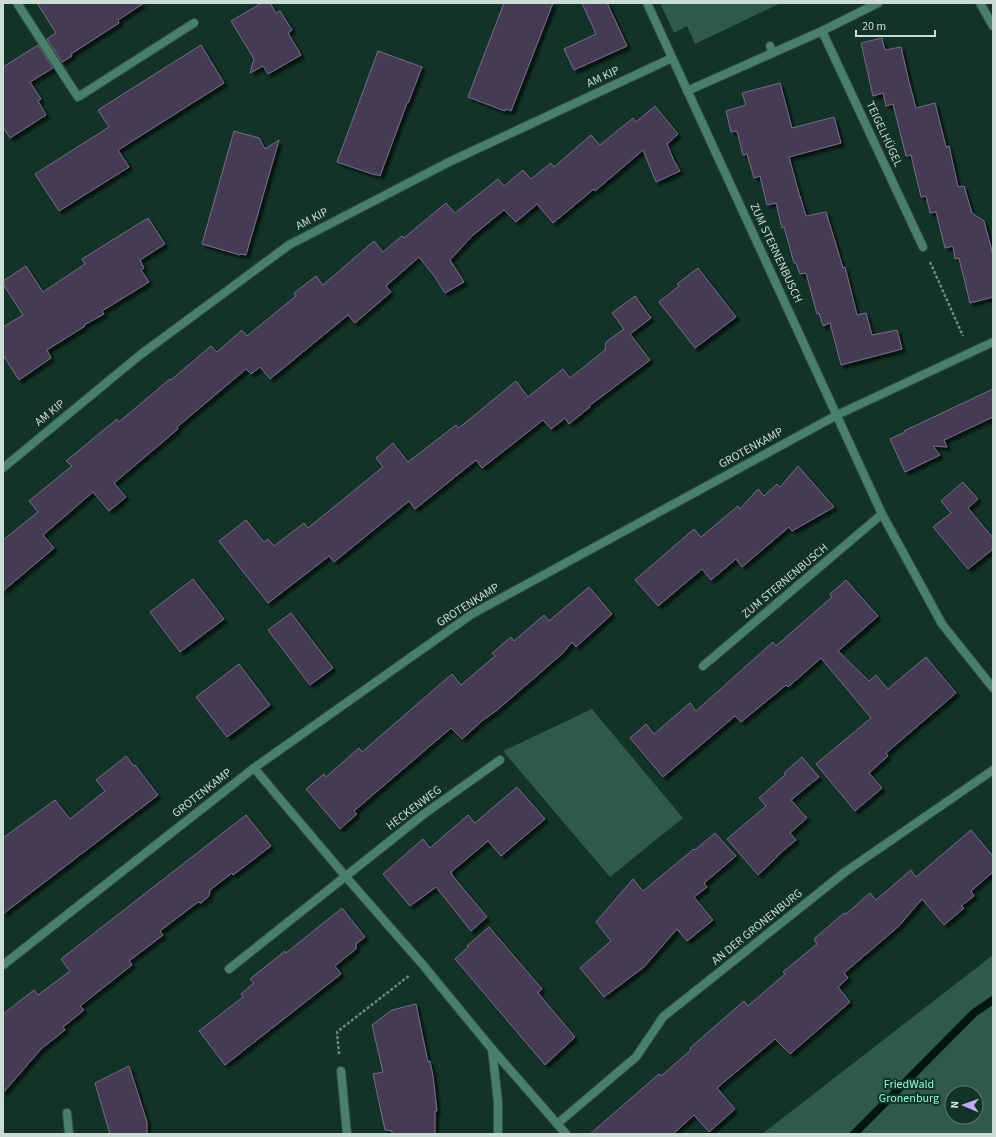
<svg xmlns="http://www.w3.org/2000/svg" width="996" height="1137" viewBox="0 0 996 1137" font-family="'Source Sans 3',sans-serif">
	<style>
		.green { fill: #2f5a4b; fill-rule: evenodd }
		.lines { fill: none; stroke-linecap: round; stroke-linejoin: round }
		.stream { stroke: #01160e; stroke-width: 8 }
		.building { fill: #453b54; stroke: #766c87; filter: url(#shadow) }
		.lane-casing { stroke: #304e44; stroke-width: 10 }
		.street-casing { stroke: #304e44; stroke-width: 10 }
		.path { stroke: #70897f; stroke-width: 2.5; stroke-dasharray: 3 2; stroke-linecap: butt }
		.lane { stroke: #497f6b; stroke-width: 8 }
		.street { stroke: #497f6b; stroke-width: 8 }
		.labels { text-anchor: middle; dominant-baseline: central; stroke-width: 4; stroke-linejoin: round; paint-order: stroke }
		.street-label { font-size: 12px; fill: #cadcd4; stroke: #133328 }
		.park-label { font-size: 12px; fill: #8ffcd4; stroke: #133328 }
	</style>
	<defs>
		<filter id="shadow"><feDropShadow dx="3.5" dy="3.5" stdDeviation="1" flood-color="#0009"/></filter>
	</defs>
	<rect width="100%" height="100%" fill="#133328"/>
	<g class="green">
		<polygon points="660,3 781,3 695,44 687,26 674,33"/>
		<polygon points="592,709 683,818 610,877 503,751"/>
		<path d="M993 955V1134H762L784 1117ZM952 1093H976V1117H952Z"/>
	</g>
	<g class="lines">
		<polyline class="stream" points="854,1134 974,1013 993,1000"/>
	</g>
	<g class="building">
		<polygon points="37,3 144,3 118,20 119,23 71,54 72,56 62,62 47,39 56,33"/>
		<polygon points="262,3 270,3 276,13 280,11 292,30 288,33 301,55 268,74 263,66 250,73 254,59 231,21"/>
		<polygon points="504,3 553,3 511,111 506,109 505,111 468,97"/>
		<polygon points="582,3 607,3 627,46 574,70 564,49 596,34"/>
		<polygon points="882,38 885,50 901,47 909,82 916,108 935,103 946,147 949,146 958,187 964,186 972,213 984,221 993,255 993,297 970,303 959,258 955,259 953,246 945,248 936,212 930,213 926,196 921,197 911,155 906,156 893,104 886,106 883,93 873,96 861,43"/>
		<polygon points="38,45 53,68 30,82 41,99 38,101 46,115 10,138 3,127 3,67"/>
		<polygon points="201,45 224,83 118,150 129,167 59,211 35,174 109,127 98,110"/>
		<polygon points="378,51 422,67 408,103 407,103 380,176 375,174 375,175 337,162"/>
		<polygon points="780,83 792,128 834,117 841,143 789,157 800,197 800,196 806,216 826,212 843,268 845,267 857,315 866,313 872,335 897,330 902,349 841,365 830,323 823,326 819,313 817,314 806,273 800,274 796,263 794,263 784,227 782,228 776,203 767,205 760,176 754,178 747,154 743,155 737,131 731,132 726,111 746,105 742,93"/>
		<polygon points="655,106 678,134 667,144 674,161 680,171 656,182 643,150 595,191 594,189 553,223 537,204 516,222 504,210 472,236 450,260 464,282 445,293 435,277 419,257 386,286 391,292 355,323 348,315 270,379 260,367 251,374 246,369 177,427 178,429 114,483 126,497 109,511 93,492 43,535 54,548 3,591 3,540 38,512 29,501 72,466 66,461 117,419 119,422 170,379 171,380 211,346 217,352 242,330 247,336 296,296 294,293 316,276 323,285 374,241 383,252 402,236 404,238 446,203 455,213 498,179 504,186 523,170 531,179 551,163 554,167 591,135 600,145 633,118 636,122"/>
		<polygon points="234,131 259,138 265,149 279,140 246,255 240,254 240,255 202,244"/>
		<polygon points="148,218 165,244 140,260 144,268 141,270 149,282 102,311 104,314 84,325 85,326 47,350 51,358 19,380 3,355 3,327 23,315 3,284 3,281 26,266 43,292 85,264 82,259"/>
		<polygon points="698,268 736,317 695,348 659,302 679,286 677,284"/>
		<polygon points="635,296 651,318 630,334 650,360 589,406 590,407 569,424 565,418 551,429 543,420 482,468 476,460 415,509 409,501 334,562 329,556 268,603 219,541 246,520 264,542 268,539 274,546 304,523 308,528 383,467 376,458 393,443 408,462 456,425 459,428 516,381 528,397 563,369 570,378 605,350 606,342 624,329 612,313"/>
		<polygon points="993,389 993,417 944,440 947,447 933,446 940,455 905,472 890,439 905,432 904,431"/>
		<polygon points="798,466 834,507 792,531 789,527 742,567 736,559 711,580 702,569 658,606 635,580 694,529 701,537 738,506 740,509 758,489 764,496 777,484 780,487"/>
		<polygon points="963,482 978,499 968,508 993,538 993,549 968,569 933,527 951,513 941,501"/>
		<polygon points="193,579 224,619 180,652 150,612"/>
		<polygon points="846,580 878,616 838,651 869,681 876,675 888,689 926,657 956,693 886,753 888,756 869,773 882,788 855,811 816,764 871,718 821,658 788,687 786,685 741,722 735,716 663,777 630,738 646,724 654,734 690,703 696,711 773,642 776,646 832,597 830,594"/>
		<polygon points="589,587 612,614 576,647 572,642 563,653 496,711 483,720 462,739 451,728 354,811 357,814 340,829 306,789 324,774 326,777 359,748 362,752 452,674 461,685 495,656 492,653 511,637 514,641 544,615 549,621"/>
		<polygon points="291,613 333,668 310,685 268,630"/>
		<polygon points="239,664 270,705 227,737 196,697"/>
		<polygon points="126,756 134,766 135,765 158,795 3,914 3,838 55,800 70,819 105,791 96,780"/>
		<polygon points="802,757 819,777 791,800 807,818 790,833 796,840 777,856 777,857 758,875 727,839 766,806 759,798 786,774 784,773"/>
		<polygon points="517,787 545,819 501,856 488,841 451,872 452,874 452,875 487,917 471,931 436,887 410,906 383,874 423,839 430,848 468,815 475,823"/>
		<polygon points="246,815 271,846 233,875 232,873 210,890 209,896 201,903 198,902 160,931 163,935 129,961 132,965 80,1006 84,1010 63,1027 65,1030 41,1049 3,1093 3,1014 34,990 38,995 70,971 61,959"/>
		<polygon points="971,830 993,856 993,872 971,891 974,896 961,906 964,908 944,925 922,899 899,926 844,973 848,978 838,987 850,1002 790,1054 775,1039 717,1088 735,1109 709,1132 694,1115 673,1134 590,1134 659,1074 661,1076 691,1050 690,1048 744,1001 748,1006 785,974 783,972 817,944 814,939 844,913 846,914 870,893 876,900 911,870 916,877"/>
		<polygon points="715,833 736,856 704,883 707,887 694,897 713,920 687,941 677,929 644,967 604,997 580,968 611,941 596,922 633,879 643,891 694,849 695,850"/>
		<polygon points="342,908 365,937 356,944 356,949 335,966 341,974 225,1065 199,1031 243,997 241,994 254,983 250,979 285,951 286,953"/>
		<polygon points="489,927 542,989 538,993 575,1037 545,1065 455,959 468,947 467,946"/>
		<polygon points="416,1004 428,1062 430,1061 433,1076 437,1111 435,1111 435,1134 392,1134 392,1131 385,1130 373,1074 383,1072 372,1025 392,1010"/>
		<polygon points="129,1066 147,1122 147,1134 110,1134 95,1083"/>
	</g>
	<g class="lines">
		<g class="lane-casing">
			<g id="lane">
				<polyline points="17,3 78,97 194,23"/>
				<polyline points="770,46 773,53"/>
				<polyline points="229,969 424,814 500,760"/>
			</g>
		</g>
		<g class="street-casing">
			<g id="street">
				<polyline points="647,3 882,514 942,624 993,688"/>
				<polyline points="980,3 993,26"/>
				<polyline points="822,31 923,247"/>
				<polyline points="687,91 822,31 878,3"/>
				<polyline points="3,468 140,355 289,245 449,162 672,58"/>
				<polyline points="703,666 882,514"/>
				<polyline points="254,768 346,877 423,965 492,1049 566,1134"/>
				<polyline points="3,965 254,768 472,614 837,415 993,342"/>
				<polyline points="492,1049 498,1102 498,1134"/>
				<polyline points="341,1071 347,1134"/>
				<polyline points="67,1113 69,1134"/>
				<polyline points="557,1124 636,1057 663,1017 845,872 993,770"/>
			</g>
		</g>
		<g class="path">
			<polyline points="930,262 963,336"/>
			<polyline points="339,1054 337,1032 410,975"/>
		</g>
		<use href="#lane" class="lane"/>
		<use href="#street" class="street"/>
	</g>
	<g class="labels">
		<g class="street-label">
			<text transform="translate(603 77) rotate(-25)">AM KIP</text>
			<text transform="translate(884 134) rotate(65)">TEIGELHÜGEL</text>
			<text transform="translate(312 219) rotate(-27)">AM KIP</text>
			<text transform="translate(776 253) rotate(65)">ZUM STERNENBUSCH</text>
			<text transform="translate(50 413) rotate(-39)">AM KIP</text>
			<text transform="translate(751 448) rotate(-29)">GROTENKAMP</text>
			<text transform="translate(785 581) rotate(-40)">ZUM STERNENBUSCH</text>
			<text transform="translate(468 605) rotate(-32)">GROTENKAMP</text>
			<text transform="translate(202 793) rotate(-38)">GROTENKAMP</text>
			<text transform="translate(414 808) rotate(-37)">HECKENWEG</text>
			<text transform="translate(757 927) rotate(-39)">AN DER GRONENBURG</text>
		</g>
		<g class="park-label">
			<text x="909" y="1084">FriedWald<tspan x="909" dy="14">Gronenburg</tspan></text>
		</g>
	</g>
	<rect width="996" height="1137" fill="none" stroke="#cadcd4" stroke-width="8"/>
	<g transform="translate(964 1105) rotate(272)"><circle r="19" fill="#133328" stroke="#5c776d"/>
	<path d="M0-3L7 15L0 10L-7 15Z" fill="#c5a7f1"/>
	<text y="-6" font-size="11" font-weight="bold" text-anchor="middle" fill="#cadcd4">N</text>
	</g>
	<path d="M856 30v6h79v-6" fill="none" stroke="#cadcd4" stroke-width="2"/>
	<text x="862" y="30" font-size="12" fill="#cadcd4" stroke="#133328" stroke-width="3" paint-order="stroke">20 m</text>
</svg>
